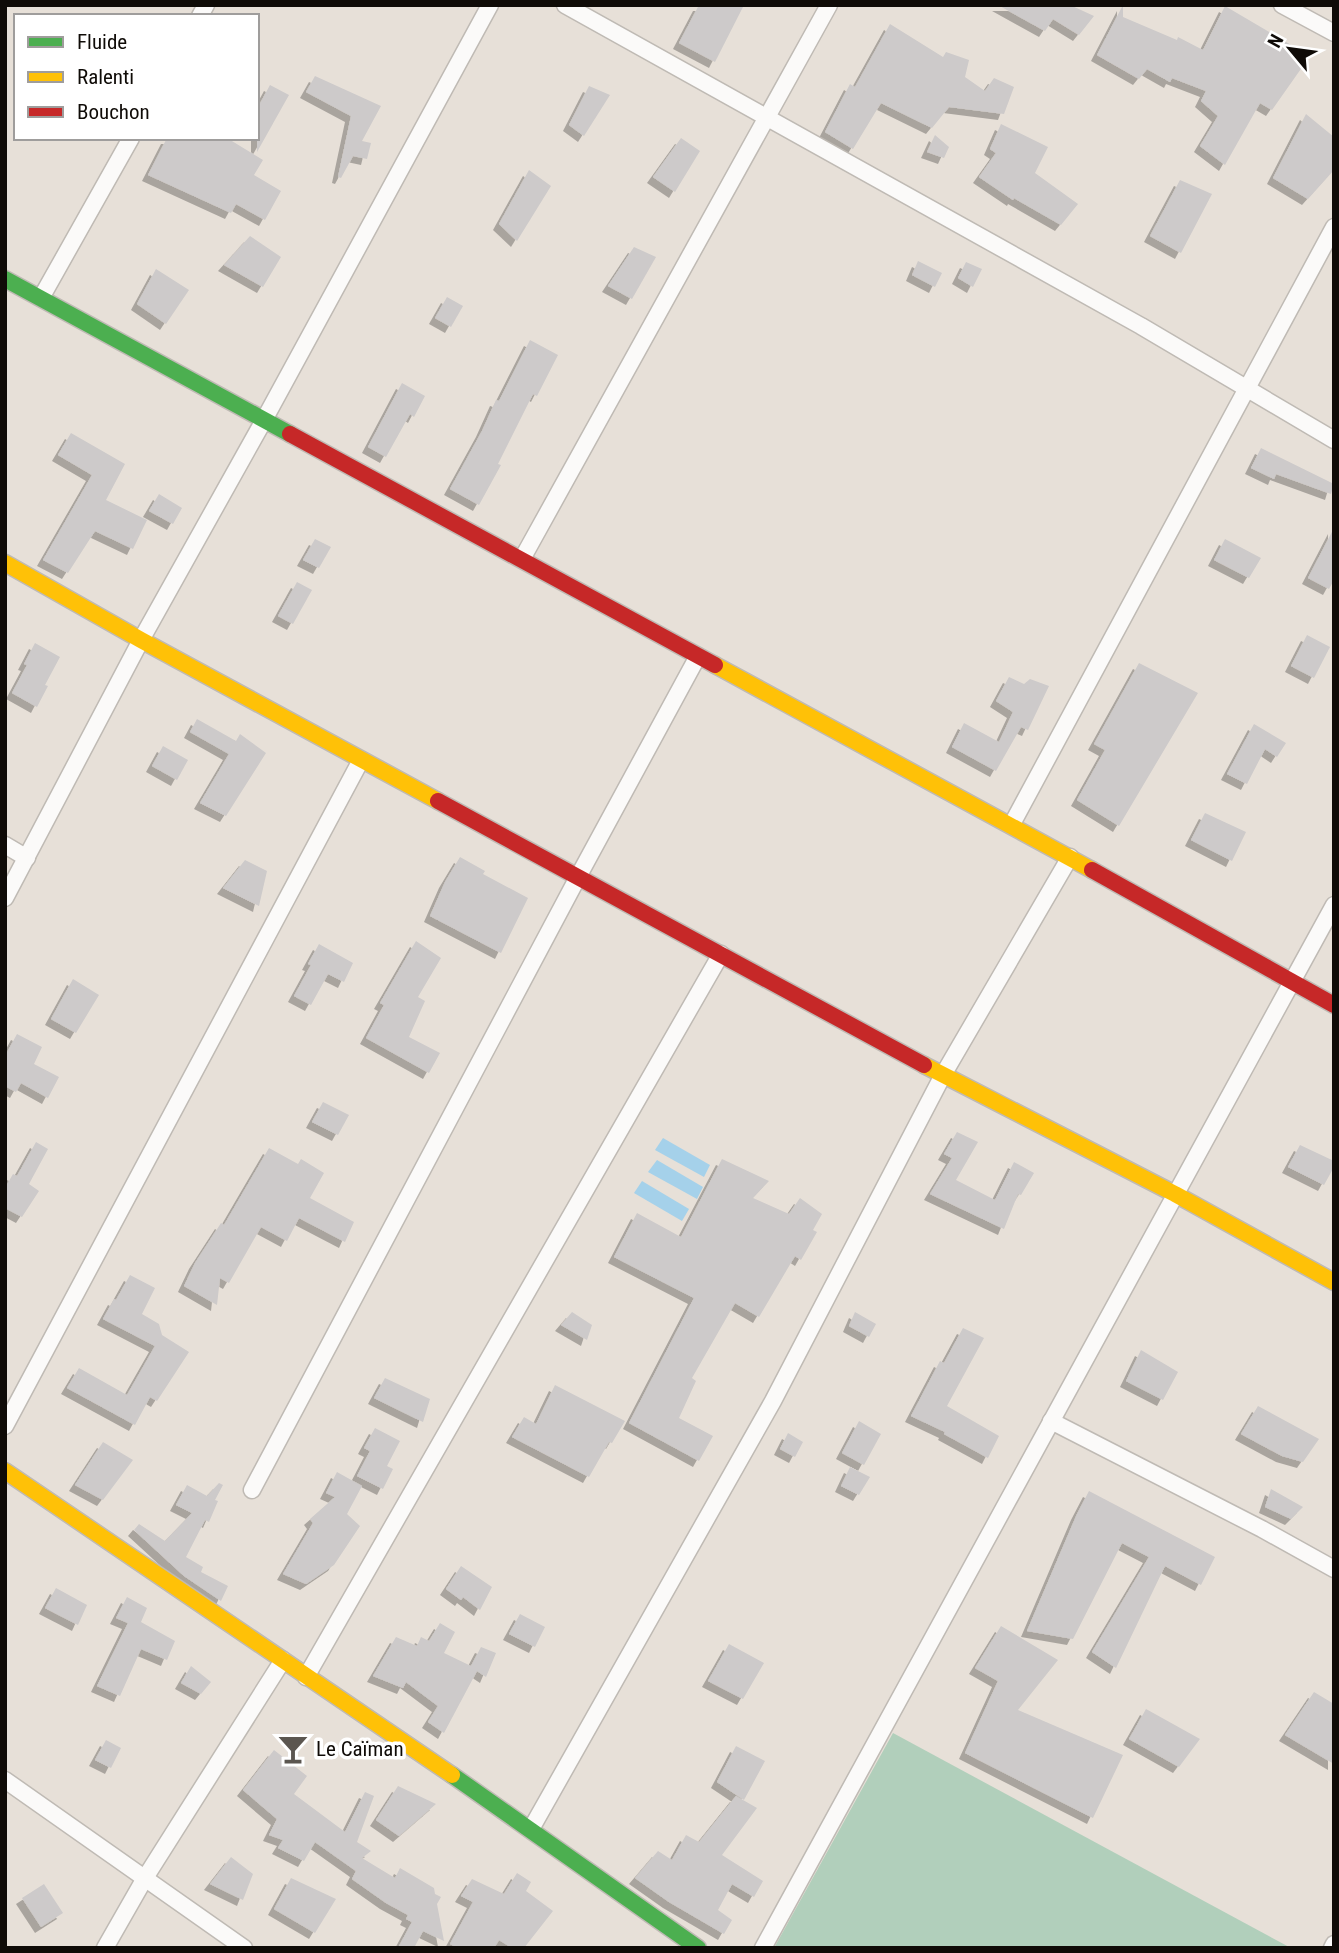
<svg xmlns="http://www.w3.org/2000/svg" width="1339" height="1953" viewBox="0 0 1339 1953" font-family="'Roboto Condensed',sans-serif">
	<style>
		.green { fill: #b1cfbb }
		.water { fill: #a5d1ea }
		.building { fill: #cdcaca; filter: url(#shadow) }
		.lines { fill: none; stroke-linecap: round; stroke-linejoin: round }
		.street-casing { stroke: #bfbab4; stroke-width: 19 }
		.fast-casing { stroke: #bfbab4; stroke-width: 19 }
		.slow-casing { stroke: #bfbab4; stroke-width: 19 }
		.jam-casing { stroke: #bfbab4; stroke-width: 19 }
		.street { stroke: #fbfaf9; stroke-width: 16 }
		.fast { stroke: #4caf50; stroke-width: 16 }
		.slow { stroke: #ffc107; stroke-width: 16 }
		.jam { stroke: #c62828; stroke-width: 16 }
		.labels { text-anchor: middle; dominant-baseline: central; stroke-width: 7; stroke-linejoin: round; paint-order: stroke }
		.poi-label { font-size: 21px; fill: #0f0b07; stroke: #fff; text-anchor: start }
	</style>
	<defs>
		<filter id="shadow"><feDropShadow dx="-6" dy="6" stdDeviation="0" flood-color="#0004"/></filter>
	</defs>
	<rect width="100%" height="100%" fill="#e7e0d8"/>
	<polygon class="green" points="893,1733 1291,1948 774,1948"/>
	<g class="water">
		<polygon points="663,1138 710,1165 704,1177 655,1150"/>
		<polygon points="657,1160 703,1187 697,1199 648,1172"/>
		<polygon points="642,1181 689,1209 682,1221 634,1193"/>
	</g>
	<g class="building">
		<polygon points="699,5 744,5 715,62 679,43"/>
		<polygon points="998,5 1070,5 1094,16 1079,35 1053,19 1045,31"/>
		<polygon points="1123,5 1123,17 1177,40 1178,37 1203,50 1225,6 1310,56 1272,110 1260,103 1225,165 1200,146 1218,116 1201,101 1206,91 1172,78 1170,82 1147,69 1139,79 1097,55"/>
		<polygon points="890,24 943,57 946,52 969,60 965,77 985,91 994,78 1014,87 1004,114 949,107 932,128 881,103 853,149 825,132 850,84 855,87"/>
		<polygon points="315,76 381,106 362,141 371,143 367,159 353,156 341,178 338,177 351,116 306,92"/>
		<polygon points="270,85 289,95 257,152 257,109"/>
		<polygon points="589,86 610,95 584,136 569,125"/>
		<polygon points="1306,114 1334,137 1334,170 1308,199 1273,178"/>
		<polygon points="1001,124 1048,147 1035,173 1078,204 1061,225 1014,198 1013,200 979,177 996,153 990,149"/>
		<polygon points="935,135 949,147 944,158 927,152"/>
		<polygon points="167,138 227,138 263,160 254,175 281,191 265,220 236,204 231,213 148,175"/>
		<polygon points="681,138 700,151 675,192 653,177"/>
		<polygon points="529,170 551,186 517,241 499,224"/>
		<polygon points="1180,180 1212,194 1181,253 1150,236"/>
		<polygon points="250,236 281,257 263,287 224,265"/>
		<polygon points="634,247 656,257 632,299 608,286"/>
		<polygon points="918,261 942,273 935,287 912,275"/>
		<polygon points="966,262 982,269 973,287 958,278"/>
		<polygon points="156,269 189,290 166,324 137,304"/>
		<polygon points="447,297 463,306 451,327 435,318"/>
		<polygon points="530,340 558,355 537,396 533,394 498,464 501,465 479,505 450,489 482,431 496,400 499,401"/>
		<polygon points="402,383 425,396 414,417 410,414 386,457 368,447"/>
		<polygon points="71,433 125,464 106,500 147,520 133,549 95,531 68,573 43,560 92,475 58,455"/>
		<polygon points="1261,448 1334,484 1331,494 1276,474 1274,479 1251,468"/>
		<polygon points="159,494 182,508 173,524 149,511"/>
		<polygon points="1334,528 1334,580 1329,589 1308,578"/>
		<polygon points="315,539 331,547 319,568 303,560"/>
		<polygon points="1225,539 1261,558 1249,578 1214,560"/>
		<polygon points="297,582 312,590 293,624 278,616"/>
		<polygon points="1307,635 1330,647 1314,678 1291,666"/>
		<polygon points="35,643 60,657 45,685 48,686 37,707 12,693 27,665 24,664"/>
		<polygon points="1139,663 1198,693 1119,826 1077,800 1105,750 1094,744"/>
		<polygon points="1009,677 1024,684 1030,679 1049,686 1028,730 1021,727 996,771 952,747 964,723 999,742 1013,712 996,701"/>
		<polygon points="197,719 236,741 240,734 266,753 226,816 200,803 229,754 190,732"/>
		<polygon points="1254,724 1286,743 1277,757 1265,749 1247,784 1227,774"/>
		<polygon points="163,746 188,760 177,780 152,766"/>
		<polygon points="1205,813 1246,832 1232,861 1191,840"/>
		<polygon points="460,857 485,871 483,874 528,898 501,953 430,916 445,882"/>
		<polygon points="245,860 267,871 259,906 223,888"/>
		<polygon points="416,941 441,958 418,997 425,1001 409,1037 440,1053 429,1073 366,1038 384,1005 380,1003"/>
		<polygon points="319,944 353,963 344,982 328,974 311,1005 294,996 311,965 308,964"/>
		<polygon points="73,979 99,995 76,1033 51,1019"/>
		<polygon points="17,1034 42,1047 34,1064 59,1077 48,1098 21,1083 16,1092 5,1086 5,1056"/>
		<polygon points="323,1102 349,1115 338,1135 312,1122"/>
		<polygon points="957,1132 978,1142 956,1180 995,1200 1014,1162 1034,1173 1021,1195 1018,1194 1004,1229 930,1194 952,1158 944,1154"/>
		<polygon points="36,1142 48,1149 29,1184 39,1191 22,1217 5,1208 5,1188 13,1174 17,1176"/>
		<polygon points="1300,1145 1334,1161 1334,1167 1324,1185 1288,1167"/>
		<polygon points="269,1148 298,1164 301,1159 324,1173 310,1198 354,1222 345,1242 299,1218 287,1241 261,1227 229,1283 220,1278 217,1305 184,1286 195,1263 221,1223 224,1225"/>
		<polygon points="722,1159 769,1181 753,1198 789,1214 800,1198 822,1214 813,1230 817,1232 801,1260 795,1256 759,1317 735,1303 692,1378 696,1381 679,1418 713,1436 699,1461 629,1423 694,1298 614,1257 637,1213 681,1237"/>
		<polygon points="130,1275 155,1288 142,1314 159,1324 162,1335 189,1352 157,1401 150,1397 135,1425 67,1388 79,1368 127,1395 155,1346 103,1319 114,1299 116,1300"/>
		<polygon points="572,1312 592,1325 587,1340 561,1325"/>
		<polygon points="855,1312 876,1324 869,1337 849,1326"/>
		<polygon points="963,1328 984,1338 947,1406 999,1436 988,1458 944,1434 945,1432 911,1416 940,1361 944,1363"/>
		<polygon points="1141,1350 1178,1372 1163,1400 1126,1381"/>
		<polygon points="385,1378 430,1399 423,1422 374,1398"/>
		<polygon points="555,1385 625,1421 612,1443 609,1442 589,1477 512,1437 524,1417 536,1424"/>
		<polygon points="1258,1406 1319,1439 1303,1462 1282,1456 1241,1434"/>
		<polygon points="859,1421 881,1434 864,1465 842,1453"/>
		<polygon points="375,1428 400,1441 387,1466 393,1469 383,1489 357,1476 370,1451 364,1448"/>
		<polygon points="788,1433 803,1442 795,1457 780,1449"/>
		<polygon points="103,1442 133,1460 103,1500 75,1485"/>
		<polygon points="850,1467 870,1477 859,1495 841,1486"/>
		<polygon points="337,1472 362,1486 347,1514 360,1526 334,1565 306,1584 283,1574 313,1523 310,1519 335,1497 326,1493"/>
		<polygon points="219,1483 223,1485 215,1500 218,1501 209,1522 205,1520 186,1557 203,1567 201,1572 228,1586 221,1601 184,1576 134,1530 139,1524 165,1541 192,1513 176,1505 187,1485 207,1496"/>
		<polygon points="1271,1489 1303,1507 1291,1519 1265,1507"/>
		<polygon points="1089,1491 1215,1557 1201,1585 1165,1566 1116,1668 1092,1652 1149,1557 1122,1543 1073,1639 1027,1631 1077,1514"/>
		<polygon points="461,1566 492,1587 480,1610 463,1597 461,1600 446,1589"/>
		<polygon points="56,1588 87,1605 78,1625 45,1608"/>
		<polygon points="127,1597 147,1608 141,1622 175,1641 167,1660 141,1649 120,1696 97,1686 128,1623 116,1618"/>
		<polygon points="520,1614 545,1627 535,1647 509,1634"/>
		<polygon points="440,1623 455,1632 444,1653 471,1666 481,1647 496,1653 486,1677 477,1671 444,1733 428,1722 438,1706 406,1682 403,1688 373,1676 396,1637 417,1646 421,1637 429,1641"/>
		<polygon points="1001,1626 1058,1660 1018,1710 1123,1755 1093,1818 965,1753 998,1681 975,1668"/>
		<polygon points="729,1644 764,1663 743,1699 708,1681"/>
		<polygon points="191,1666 211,1682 201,1694 181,1683"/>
		<polygon points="1314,1692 1334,1704 1334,1764 1285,1735"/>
		<polygon points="1146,1709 1200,1739 1179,1767 1129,1739"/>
		<polygon points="106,1740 121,1748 111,1768 95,1760"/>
		<polygon points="736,1746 765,1761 744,1800 717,1782"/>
		<polygon points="274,1750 307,1776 294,1794 345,1832 365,1792 374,1796 357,1842 371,1851 362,1858 395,1878 400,1868 434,1888 435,1894 441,1897 437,1904 444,1941 423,1931 414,1948 398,1948 412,1922 406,1919 408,1915 386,1903 352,1879 356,1871 315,1842 304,1861 278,1848 283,1840 269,1835 277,1819 243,1790"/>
		<polygon points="398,1786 436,1804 399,1836 376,1820"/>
		<polygon points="736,1796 757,1808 722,1855 763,1881 754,1897 732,1884 718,1910 732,1920 724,1934 669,1902 635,1878 658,1851 672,1860 686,1835 699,1842"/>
		<polygon points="231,1857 253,1874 243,1900 210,1884"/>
		<polygon points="517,1873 531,1882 526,1891 553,1911 524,1948 512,1948 499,1940 494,1948 458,1948 450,1944 473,1902 461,1896 472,1879 504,1894"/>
		<polygon points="291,1878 336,1899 315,1933 274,1909"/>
		<polygon points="44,1884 63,1913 41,1927 22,1898"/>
	</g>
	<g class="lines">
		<g class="street-casing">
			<g id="street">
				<polyline points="565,5 1141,326 1334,440"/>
				<polyline points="1282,5 1334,33"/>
				<polyline points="200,16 206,5"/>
				<polyline points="41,298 131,138"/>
				<polyline points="522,559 829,5"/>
				<polyline points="1012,824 1334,227"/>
				<polyline points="5,845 27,858"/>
				<polyline points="5,898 141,640 264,420 490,5"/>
				<polyline points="1051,1421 1262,1529 1334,1569"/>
				<polyline points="5,1426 361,760"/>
				<polyline points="252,1490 578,877 698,656"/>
				<polyline points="306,1677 721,954"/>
				<polyline points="5,1780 244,1948"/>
				<polyline points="531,1829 773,1401 943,1075 1070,857"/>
				<polyline points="105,1948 145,1878 283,1660"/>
				<polyline points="763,1948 1334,905"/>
				<polyline points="1332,1948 1334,1944"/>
			</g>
		</g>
		<g class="fast-casing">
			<g id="fast">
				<polyline points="5,279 290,434"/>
				<polyline points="452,1775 698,1948"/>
			</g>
		</g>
		<g class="slow-casing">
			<g id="slow">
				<polyline points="5,563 141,640 438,801"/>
				<polyline points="715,665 1092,870"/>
				<polyline points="924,1065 1175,1194 1334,1282"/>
				<polyline points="5,1471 452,1775"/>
			</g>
		</g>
		<g class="jam-casing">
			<g id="jam">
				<polyline points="290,434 715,665"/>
				<polyline points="438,801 924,1065"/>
				<polyline points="1092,870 1334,1005"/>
			</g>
		</g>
		<use href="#street" class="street"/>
		<use href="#fast" class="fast"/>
		<use href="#slow" class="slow"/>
		<use href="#jam" class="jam"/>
	</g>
	<defs>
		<g id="bar-bare" transform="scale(2.415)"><path d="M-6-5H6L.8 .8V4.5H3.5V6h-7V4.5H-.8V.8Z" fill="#5b5650" stroke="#fff" stroke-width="2.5" paint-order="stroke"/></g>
	</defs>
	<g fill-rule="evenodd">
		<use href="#bar-bare" x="293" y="1749"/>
	</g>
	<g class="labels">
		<g class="poi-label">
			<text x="316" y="1749">Le Caïman</text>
		</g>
	</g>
	<rect width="1339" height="1953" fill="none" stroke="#0f0b07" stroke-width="14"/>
	<rect x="14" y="14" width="245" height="126" fill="#ffffff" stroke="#9f9d9c" stroke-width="2"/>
	<rect x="28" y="37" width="35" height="10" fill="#4caf50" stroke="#9f9d9c" stroke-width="2"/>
	<text x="77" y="49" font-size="21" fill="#0f0b07">Fluide</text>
	<rect x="28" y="72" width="35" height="10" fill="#ffc107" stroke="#9f9d9c" stroke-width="2"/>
	<text x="77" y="84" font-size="21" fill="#0f0b07">Ralenti</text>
	<rect x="28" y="107" width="35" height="10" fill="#c62828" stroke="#9f9d9c" stroke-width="2"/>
	<text x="77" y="119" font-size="21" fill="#0f0b07">Bouchon</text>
	<g transform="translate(1290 49) rotate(299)" stroke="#ffffff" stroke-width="5" paint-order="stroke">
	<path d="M0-5L12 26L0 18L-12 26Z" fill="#0f0b07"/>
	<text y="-10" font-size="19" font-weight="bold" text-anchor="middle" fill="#0f0b07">N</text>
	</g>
</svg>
